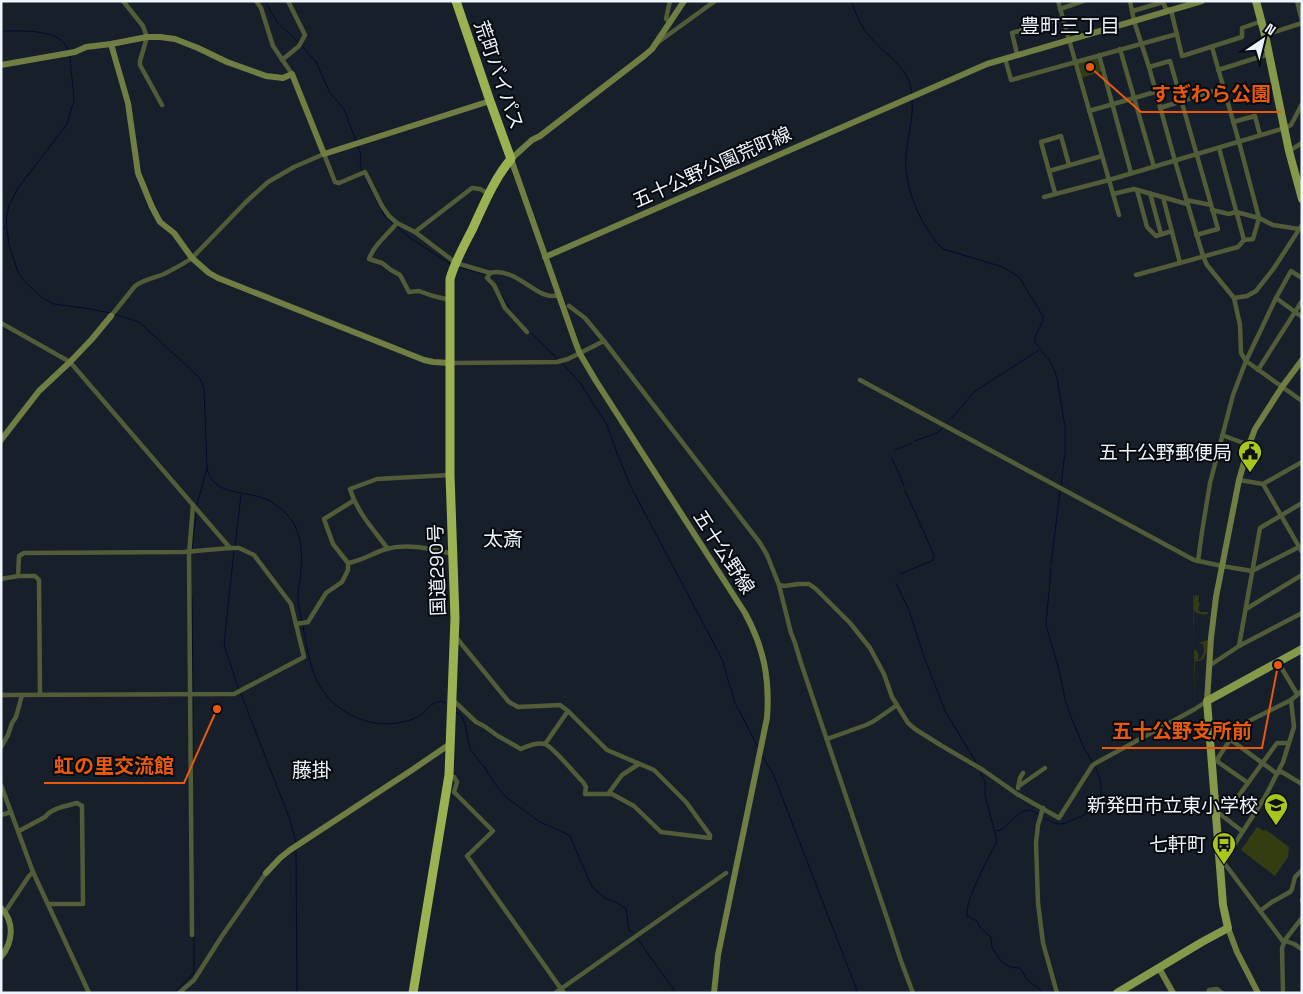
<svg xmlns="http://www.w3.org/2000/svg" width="1303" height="994" viewBox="0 0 1303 994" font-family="'Space Grotesk','Noto Sans JP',sans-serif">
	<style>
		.green { fill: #333d11 }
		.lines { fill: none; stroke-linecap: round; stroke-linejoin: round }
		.stream { stroke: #000c2e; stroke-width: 1 }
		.street { stroke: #525c38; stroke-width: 4.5 }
		.secondary { stroke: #707e43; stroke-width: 6 }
		.primary { stroke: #86994b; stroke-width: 8 }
		.highway { stroke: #9bb152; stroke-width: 9 }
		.labels { text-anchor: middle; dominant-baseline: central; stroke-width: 4; stroke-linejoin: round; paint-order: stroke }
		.street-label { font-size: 19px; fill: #eff5fd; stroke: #06090e }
		.poi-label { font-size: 19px; fill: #eff5fd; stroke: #06090e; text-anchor: end }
		.neighbourhood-label { font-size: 20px; fill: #eff5fd; stroke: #06090e }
		.leader { fill: none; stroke: #e8590c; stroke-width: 2 }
		.callout-dot { fill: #e8590c; stroke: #06090e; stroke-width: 2 }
		.callout-label { font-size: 20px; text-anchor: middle; font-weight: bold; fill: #e8590c; stroke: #06090e; stroke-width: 4; stroke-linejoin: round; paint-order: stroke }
	</style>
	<rect width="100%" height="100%" fill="#171f2b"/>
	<g class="green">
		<polygon points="1098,58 1102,71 1082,78 1078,63"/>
		<path d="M1193 595H1194V603L1195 595 1199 596 1198 602 1200 604 1198 609 1199 611 1201 612H1207L1209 613C1206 616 1198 614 1195 612L1194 609V650H1196C1199 653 1199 657 1198 660L1201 659 1204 651 1203 644 1198 643 1208 640C1207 650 1207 663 1195 661V703Z"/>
		<polygon points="1257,827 1264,831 1265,829 1289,847 1288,857 1275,876 1241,850"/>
	</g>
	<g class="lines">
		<g class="stream">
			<polyline points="262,1 266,3 277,22 299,43"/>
			<path d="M852 1C855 15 862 28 872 39 888 58 910 67 912 95"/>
			<path d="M1 31C19 31 62 28 68 50"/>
			<polyline points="302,46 316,62 330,93 344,109 356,141"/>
			<polyline points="70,56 74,100 67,124 18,188 13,198 9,205 6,220 9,245 18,272 25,282 43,298 54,304 91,309 110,313"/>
			<path d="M912 99C914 118 907 137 906 157 903 185 922 230 943 249L1003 267 1019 277 1043 316V321L1035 337V342L1049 360 1054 369 1057 378 1065 427V451L1061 486"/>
			<polyline points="357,145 361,155 360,164 362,170"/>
			<polyline points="363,174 384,215 393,224"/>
			<polyline points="397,226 410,238 450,264"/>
			<polyline points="1,230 5,226"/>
			<polyline points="459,267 487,275"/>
			<polyline points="501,294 510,310"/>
			<path d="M114 314 139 322 199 377 204 388 207 467C211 494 240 491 260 497 274 501 288 513 295 526 303 541 302 563 300 579 299 586 298 592 298 599 298 606 301 614 302 622"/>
			<polyline points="528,330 559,360"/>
			<polyline points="562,363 581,384 607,425 618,456 631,487 722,659 735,703 758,747"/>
			<polyline points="952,418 974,392 1039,350"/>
			<polyline points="915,441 937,433 943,428"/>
			<polyline points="895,450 912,443"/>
			<polyline points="892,458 904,486"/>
			<polyline points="197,505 207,468"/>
			<polyline points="235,546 241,495"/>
			<polyline points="192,550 196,514"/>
			<polyline points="234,550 224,645 239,690"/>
			<polyline points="1051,565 1060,491"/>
			<polyline points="1051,569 1046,625 1059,670 1065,699 1071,717 1084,748 1092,761"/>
			<polyline points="900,574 932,561 934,555 905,490"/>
			<polyline points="896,583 909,610 923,654 945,711 976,762"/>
			<polyline points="192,597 193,693"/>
			<path d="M303 626C306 644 309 664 317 681 332 712 370 730 403 722 407 721 414 719 418 717 428 711 428 703 442 701L445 703"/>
			<polyline points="241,694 290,820 296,842"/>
			<polyline points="193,697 193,760"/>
			<polyline points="456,712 462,717 465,724 470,749 485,768 498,788 506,797 540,822 563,832 570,836 592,887 605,898 616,902 626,909 629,930 634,933"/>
			<polyline points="762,755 774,776 858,993"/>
			<path d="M980 772 985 782V795L997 841C989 858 965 899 967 916L977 921 979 926 991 937 992 948 1002 962 1010 967 1019 968 1021 969 1027 980 1041 990 1042 993"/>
			<path d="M1044 818C1062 827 1060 825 1077 818 1102 808 1107 790 1095 766"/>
			<polyline points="996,831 1001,830 1019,814 1024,811 1031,810 1038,814"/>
			<polyline points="296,849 297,993"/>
			<polyline points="637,938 676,993"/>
			<polyline points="174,993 192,975 194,971 194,937"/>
		</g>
		<g class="street">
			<polyline points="123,1 143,26 147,37 140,61 140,65 162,105"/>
			<polyline points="256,1 261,8 273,46 292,74"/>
			<polyline points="670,1 666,19 670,22"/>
			<polyline points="1058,1 1119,215"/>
			<polyline points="1130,1 1134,21 1149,67 1175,161 1203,256 1207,265 1234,298 1240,325 1241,353 1246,361 1302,401"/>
			<polyline points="1297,1 1302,21"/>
			<polyline points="1060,9 1083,1"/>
			<polyline points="1133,11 1163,2 1166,9 1171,10 1182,56 1242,37 1242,28 1262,21"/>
			<polyline points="1265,35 1302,23"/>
			<polyline points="657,43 715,1"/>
			<polyline points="1120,49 1154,167"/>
			<polyline points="1017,54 1012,33 1062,18"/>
			<polyline points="1099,55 1131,173"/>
			<polyline points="1005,58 1011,80 1177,34"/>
			<polyline points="282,60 299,46 305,35 288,1"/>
			<polyline points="1149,67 1170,61 1218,229 1196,235"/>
			<polyline points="1218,70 1269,54"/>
			<polyline points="1160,108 1223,88"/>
			<polyline points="1089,111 1155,92"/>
			<polyline points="1233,122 1255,116 1260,135"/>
			<polyline points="1219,148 1244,240"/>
			<polyline points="1289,151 1302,143"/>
			<polyline points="1049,171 1102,156"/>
			<polyline points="1137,190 1147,227 1156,236 1172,231"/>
			<polyline points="1055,193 1041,142 1061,136 1069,165"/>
			<polyline points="1150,193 1161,234"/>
			<polyline points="1113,194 1134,189 1187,204"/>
			<polyline points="1044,197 1109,180 1285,128 1291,125 1302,104"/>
			<polyline points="1163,197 1180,263"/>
			<polyline points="1186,200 1211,205"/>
			<polyline points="1212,210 1229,214 1236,212 1259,218 1273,225 1299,229"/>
			<path d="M397 223C387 235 374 245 369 259L382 263 391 270 400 275 409 292 419 291 433 296 450 300"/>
			<polyline points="415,232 472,188 480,189 489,194"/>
			<polyline points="490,273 487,278 494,285 505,308 527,332"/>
			<polyline points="1136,275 1238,247 1244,240 1253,239 1259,218 1239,142 1212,47"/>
			<polyline points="1234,298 1247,296 1256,291 1274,268 1302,225"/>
			<polyline points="1276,298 1302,317"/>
			<polyline points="569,306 585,318 604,341 760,543 767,555 779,585 791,633 795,643 801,663 889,924 901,961 913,993"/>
			<path d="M111 316 135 286C143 280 154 278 164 274 174 269 183 264 192 258L246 202 268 182 294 167 324 154 335 182 339 183 365 172 382 206 389 216 397 223 415 232 456 263 490 273C517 266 537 302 558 295"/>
			<polyline points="1,323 70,362 230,548"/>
			<polyline points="450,363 557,362 568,359 604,341"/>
			<polyline points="1258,370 1302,301"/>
			<polyline points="860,380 1194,560 1222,566 1252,571 1299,547"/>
			<polyline points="1222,435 1249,445"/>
			<polyline points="1239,480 1263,484 1302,462"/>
			<polyline points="1263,484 1302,552"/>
			<path d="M388 549C373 529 357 512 350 489L377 479 450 475"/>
			<polyline points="1198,561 1202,532 1210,483 1233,395 1246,361 1276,298 1291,271 1302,278"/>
			<path d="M348 563C362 561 373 553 386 549 407 543 432 549 453 554"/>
			<polyline points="1,579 18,576 35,576 39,580 40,695"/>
			<polyline points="779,585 785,586 798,584 809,584 816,589 850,623 870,648 884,674 892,697 908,723 915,729 942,746 983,770 1017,794 1059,818 1092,766 1096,763 1195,709 1207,701"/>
			<polyline points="1246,609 1302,575"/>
			<polyline points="296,624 308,622 326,593 342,582 348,570 348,563 333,544 324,519 353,501"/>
			<polyline points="1239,646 1260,528 1302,503"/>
			<polyline points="1278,662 1297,694"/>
			<polyline points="1209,666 1239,646 1302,613"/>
			<polyline points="1,695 234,694 304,657 291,604 254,555 239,548 230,548 184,552 24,553 19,556 18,576"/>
			<path d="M453 700 476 722 484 726 498 736 521 749C528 746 537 742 545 744 554 748 575 774 583 782L586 787 585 794H612L634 806 661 832 710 838V835L686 802 654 770 607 750 568 711 560 705 518 707 509 702 455 636"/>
			<polyline points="1209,724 1276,773 1282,772 1302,784"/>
			<polyline points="1223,734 1291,700 1302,691"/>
			<polyline points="827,739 866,725 874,721 897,705"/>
			<polyline points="1230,740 1218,758 1218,762 1248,783"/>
			<polyline points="545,744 568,711"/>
			<polyline points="1,747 8,735 12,723 16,717 22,695"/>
			<polyline points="449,775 454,777 457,782 454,792 493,831 467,856 564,993"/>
			<polyline points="1,785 33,872 89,993"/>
			<polyline points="1019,786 1045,768"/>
			<polyline points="1018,788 1020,778 1023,773"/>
			<polyline points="608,794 622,775 639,764"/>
			<polyline points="1043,808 1038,825 1036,843 1038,903 1043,943 1057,993"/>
			<polyline points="1216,811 1242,831"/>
			<polyline points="1,815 11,812"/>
			<polyline points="1224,816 1277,743 1289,743"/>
			<path d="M19 831 45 817C52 808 66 806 77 803L82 806 83 904H48"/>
			<polyline points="1302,900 1302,901"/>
			<polyline points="1260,911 1272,902 1290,892 1292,889 1295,877 1302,870"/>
			<polyline points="5,912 29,876 33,872"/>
			<polyline points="192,935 189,555 193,505"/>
			<polyline points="1283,940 1294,944 1302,949"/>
			<polyline points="1285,940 1302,918"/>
			<polyline points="179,993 194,980 222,936 266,873"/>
			<polyline points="555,993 726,873"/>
			<polyline points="1209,993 1209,990 1217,989 1222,993"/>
			<polyline points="1283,993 1282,948 1284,943 1282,940 1225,864 1220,860 1227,856 1265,797 1283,762 1294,727 1291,700"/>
		</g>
		<g class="secondary">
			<path d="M684 1 652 49 644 56 540 136 532 140 511 159 575 341 580 354 596 381 745 613C764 648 770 679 767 718L718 955 714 993"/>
			<polyline points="111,44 128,103 138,173 152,207 160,222 174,233 192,258 209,273 218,278 424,360 433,362 450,363"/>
			<polyline points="1,65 75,52 86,47 111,44 147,37 160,37 175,39 198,48 227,62 266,76 283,78 292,74 324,154 490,101"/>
			<polyline points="545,257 987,64 1202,1"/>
			<polyline points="1,440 39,391 70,362 92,339 111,316"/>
			<polyline points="1207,701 1211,638 1216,597 1239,480 1249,445 1255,429 1282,387 1302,360"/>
			<polyline points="266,873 280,858 290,850 412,770 450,744"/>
			<path d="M1 908C15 922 13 942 1 957"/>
			<polyline points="1228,928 1237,952 1258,993"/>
			<polyline points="1159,968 1173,993"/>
		</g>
		<g class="primary">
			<polyline points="1256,1 1265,35 1289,151 1302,199"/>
			<polyline points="1117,993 1202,942 1228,928 1223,905 1207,701 1302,649"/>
		</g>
		<path class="highway" d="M413 993 449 775 455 618 450 475V279C455 261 465 244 473 228 484 204 494 179 511 159L490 101 456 1"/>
	</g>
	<defs>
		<g id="civic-pin" transform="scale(1.25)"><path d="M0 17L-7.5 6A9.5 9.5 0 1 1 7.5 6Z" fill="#a8c71d" stroke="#06090e"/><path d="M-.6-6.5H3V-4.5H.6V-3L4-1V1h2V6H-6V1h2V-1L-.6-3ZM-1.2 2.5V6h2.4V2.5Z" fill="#111"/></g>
		<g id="school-pin" transform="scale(1.25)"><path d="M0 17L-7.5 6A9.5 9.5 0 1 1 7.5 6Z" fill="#a8c71d" stroke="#06090e"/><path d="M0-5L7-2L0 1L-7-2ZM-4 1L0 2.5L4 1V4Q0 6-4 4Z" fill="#111"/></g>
		<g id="bus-pin" transform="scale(1.25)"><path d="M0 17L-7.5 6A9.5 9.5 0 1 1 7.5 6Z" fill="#a8c71d" stroke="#06090e"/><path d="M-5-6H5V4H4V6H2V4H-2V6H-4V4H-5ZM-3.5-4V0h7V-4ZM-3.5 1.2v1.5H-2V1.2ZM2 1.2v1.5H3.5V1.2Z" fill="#111"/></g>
	</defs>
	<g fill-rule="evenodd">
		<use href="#civic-pin" x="1250" y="452"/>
		<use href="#school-pin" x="1276" y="805"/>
		<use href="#bus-pin" x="1224" y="844"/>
	</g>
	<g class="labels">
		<g class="street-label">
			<text transform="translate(499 75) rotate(71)">荒町バイパス</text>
			<text transform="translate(712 167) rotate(-24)">五十公野公園荒町線</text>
			<text transform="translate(724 552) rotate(57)">五十公野線</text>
			<text transform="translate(437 570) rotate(-92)">国道290号</text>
		</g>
		<g class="poi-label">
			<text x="1232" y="452">五十公野郵便局</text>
			<text x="1258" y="805">新発田市立東小学校</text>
			<text x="1206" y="844">七軒町</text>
		</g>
		<g class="neighbourhood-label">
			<text x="1070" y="26">豊町三丁目</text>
			<text x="503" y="539">太斎</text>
			<text x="312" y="770">藤掛</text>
		</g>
	</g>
	<path class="leader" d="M1090 67L1141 112H1281M1278 665L1262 748H1102M217 709L184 783H44"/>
	<g class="callout-dot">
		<circle cx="1090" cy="67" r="5"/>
		<circle cx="1278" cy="665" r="5"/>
		<circle cx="217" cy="709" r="5"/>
	</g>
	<g class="callout-label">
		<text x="1211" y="101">すぎわら公園</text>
		<text x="1182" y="738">五十公野支所前</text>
		<text x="114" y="773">虹の里交流館</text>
	</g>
	<rect width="1303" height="994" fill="none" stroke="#eff5fd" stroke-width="5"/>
	<g transform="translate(1263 40) rotate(35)" stroke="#06090e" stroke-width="4" paint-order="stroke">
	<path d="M0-4L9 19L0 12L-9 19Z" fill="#eff5fd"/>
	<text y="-8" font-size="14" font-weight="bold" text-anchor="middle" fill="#eff5fd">N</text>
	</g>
</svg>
